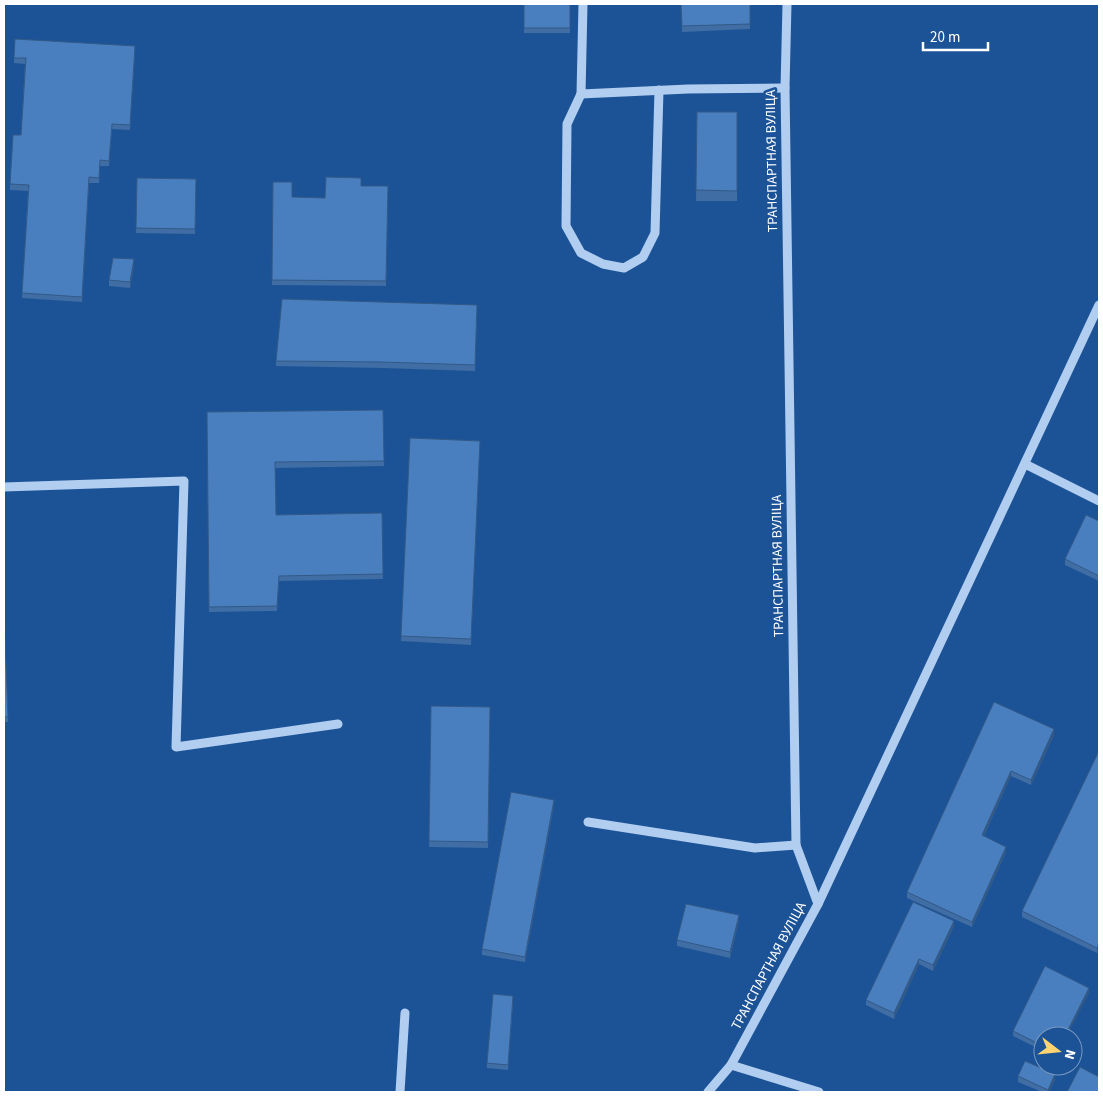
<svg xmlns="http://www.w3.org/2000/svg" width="1103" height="1096" viewBox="0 0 1103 1096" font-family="'Source Sans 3',sans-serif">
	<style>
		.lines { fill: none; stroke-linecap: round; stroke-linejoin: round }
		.minor { stroke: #b1cef0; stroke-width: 9 }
		.wall { fill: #3f6da4 }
		.shaded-wall { fill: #335986 }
		.building { fill: #497fbf; stroke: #335986 }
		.labels { text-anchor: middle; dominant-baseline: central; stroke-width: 5; stroke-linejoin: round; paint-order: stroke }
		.street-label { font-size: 14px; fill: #fff; stroke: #1c5397 }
	</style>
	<rect width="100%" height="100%" fill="#1c5397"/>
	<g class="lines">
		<g class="minor">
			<polyline points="583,4 581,94 688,89 785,88"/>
			<polyline points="787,4 785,88 796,845 818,904"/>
			<polyline points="581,94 567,124 566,226 581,253 603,264 624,268 643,257 655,233 659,90"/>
			<polyline points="1025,464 1099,501"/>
			<polyline points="4,487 184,481 176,747 338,724"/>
			<polyline points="588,822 755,848 796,845"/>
			<polyline points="731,1065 819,1092"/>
			<polyline points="400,1092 405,1013"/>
			<polyline points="708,1092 731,1065 818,904 1099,305"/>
		</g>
	</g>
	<g class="wall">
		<rect x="524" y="4" width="46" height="29"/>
		<polygon points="681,4 750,24 750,29 682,32"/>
		<polygon points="135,51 130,130 112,129 109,166 100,166 99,183 89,183 82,302 22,298 28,191 10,190 10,184 21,135 25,64 14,63 14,58"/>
		<polygon points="697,112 737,112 737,201 696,201"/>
		<polygon points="137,178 196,179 195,234 136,233"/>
		<polygon points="273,182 292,197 325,198 361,186 388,186 386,286 272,285"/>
		<polygon points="134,265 130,288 109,286 109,280"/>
		<polygon points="477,305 475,371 382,368 276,366 276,361"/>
		<polygon points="383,410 384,466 275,468 276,515 382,513 383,579 279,581 277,611 209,612 207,412"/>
		<polygon points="410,438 480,441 471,645 401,641"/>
		<polygon points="1099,521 1099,581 1065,565 1065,559"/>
		<polygon points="4,615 8,717 8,722 4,722"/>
		<polygon points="994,702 1054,735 1031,785 1011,776 984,836 1006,852 972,927 907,898 907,892"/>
		<polygon points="431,706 490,707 488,848 429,847"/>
		<polygon points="1099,751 1099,949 1097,953 1022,917 1022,911"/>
		<polygon points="554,805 525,962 482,955 482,949"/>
		<polygon points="739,920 730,958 677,946 677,940"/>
		<polygon points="954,926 933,971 919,964 894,1019 866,1005 866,1000"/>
		<polygon points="1089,993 1043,1036 1043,1051 1013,1036 1013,1031"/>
		<polygon points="513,1001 508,1070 487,1068 487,1063"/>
		<polygon points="1018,1076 1055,1079 1049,1092 1042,1092 1018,1082"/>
	</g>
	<g class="shaded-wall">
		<polygon points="134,259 134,265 130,288 130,282"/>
		<polygon points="1054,729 1054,735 1031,785 1031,780"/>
		<polygon points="1011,771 1011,776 982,840 982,835"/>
		<polygon points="554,800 554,805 525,962 525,957"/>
		<polygon points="1006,847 1006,852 972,927 972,922"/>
		<polygon points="739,915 739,920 730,958 730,952"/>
		<polygon points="954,921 954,926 933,971 933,965"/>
		<polygon points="1099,944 1099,949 1097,953 1097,948"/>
		<polygon points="919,959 919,964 894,1019 894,1013"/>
		<polygon points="1089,988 1089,993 1067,1036 1065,1036"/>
		<polygon points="1055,1074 1055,1079 1049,1092 1048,1092 1048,1090"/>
	</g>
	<g class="building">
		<rect x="524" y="4" width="46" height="24"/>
		<polygon points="681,4 750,4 750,24 682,26"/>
		<polygon points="15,39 135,46 130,125 112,124 109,161 100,160 99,178 89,177 82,297 22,293 29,185 10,184 13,135 21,135 26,58 14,58"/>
		<polygon points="697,112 737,112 737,191 696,190"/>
		<polygon points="326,177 361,178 361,186 388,186 386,281 272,280 273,182 292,182 292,197 325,198"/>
		<polygon points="137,178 196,179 195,229 136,228"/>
		<polygon points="113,258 134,259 130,282 109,280"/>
		<polygon points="282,299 477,305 475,365 382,362 276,361"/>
		<polygon points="383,410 384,461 275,462 276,515 382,513 383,574 279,576 277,606 209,607 207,412"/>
		<polygon points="410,438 480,441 471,639 401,636"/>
		<polygon points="1086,515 1099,521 1099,576 1065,559"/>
		<polygon points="4,615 8,717 4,717"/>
		<polygon points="994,702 1054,729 1031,780 1011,771 982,835 1006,847 972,922 907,892"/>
		<polygon points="431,706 490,707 488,842 429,841"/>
		<polygon points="1099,751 1099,944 1097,948 1022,911"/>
		<polygon points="511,792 554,800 525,957 482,949"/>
		<polygon points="913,902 954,921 933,965 919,959 894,1013 866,1000"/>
		<polygon points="686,904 739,915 730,952 677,940"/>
		<polygon points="1045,966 1089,988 1065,1036 1043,1036 1043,1046 1013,1031"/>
		<polygon points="493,994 513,996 508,1065 487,1063"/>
		<polygon points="1025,1061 1055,1074 1048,1090 1018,1076"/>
		<polygon points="1080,1067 1099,1077 1099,1092 1067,1092"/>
	</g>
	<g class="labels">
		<g class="street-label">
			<text transform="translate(772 161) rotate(-91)">ТРАНСПАРТНАЯ ВУЛІЦА</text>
			<text transform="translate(778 566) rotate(-91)">ТРАНСПАРТНАЯ ВУЛІЦА</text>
			<text transform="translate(769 966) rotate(-62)">ТРАНСПАРТНАЯ ВУЛІЦА</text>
		</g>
	</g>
	<rect width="1103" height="1096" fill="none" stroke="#ffffff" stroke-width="10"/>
	<g transform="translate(1058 1051) rotate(106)"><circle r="24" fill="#1c5397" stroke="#7798c1"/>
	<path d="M0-4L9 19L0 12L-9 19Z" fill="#ffd470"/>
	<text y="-8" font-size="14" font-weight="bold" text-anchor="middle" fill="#ffffff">N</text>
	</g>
	<path d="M923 42v8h65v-8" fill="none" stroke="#ffffff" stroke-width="2.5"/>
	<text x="930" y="42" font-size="15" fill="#ffffff" stroke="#1c5397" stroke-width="4" paint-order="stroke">20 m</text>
</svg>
